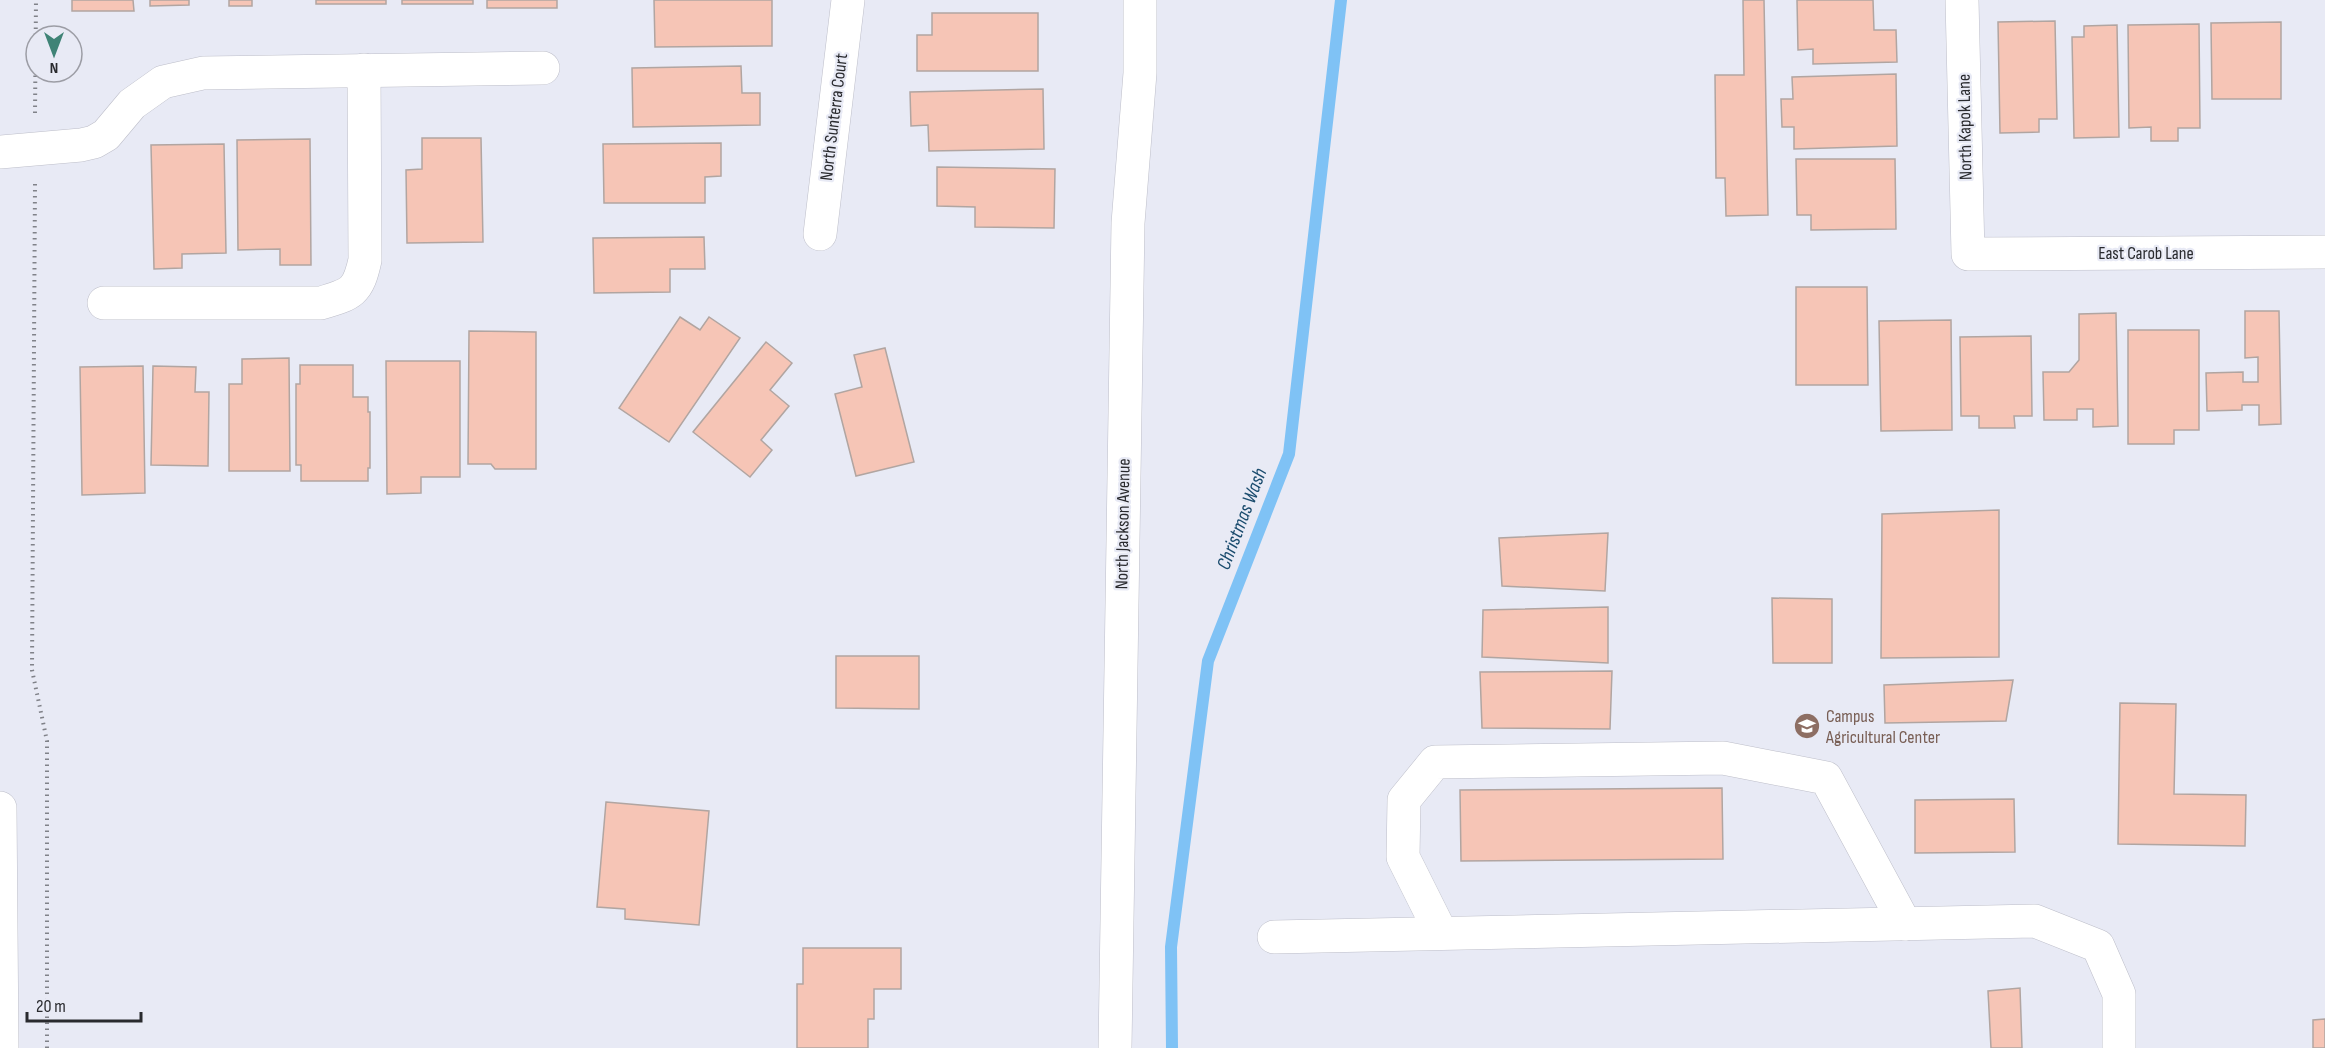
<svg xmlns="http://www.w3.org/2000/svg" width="2325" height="1048" viewBox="0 0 2325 1048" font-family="'Sofia Sans Condensed',sans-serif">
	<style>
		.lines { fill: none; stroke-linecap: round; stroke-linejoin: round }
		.stream { stroke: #7fc2f5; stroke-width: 12 }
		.building { fill: #f6c5b6; stroke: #b1a5a1; stroke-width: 1.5 }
		.minor-casing { stroke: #bdbec9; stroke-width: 34 }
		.path { stroke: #808289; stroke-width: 4; stroke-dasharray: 1.5 4.5; stroke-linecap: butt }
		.minor { stroke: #fff; stroke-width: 33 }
		.labels { text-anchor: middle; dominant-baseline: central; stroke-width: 4.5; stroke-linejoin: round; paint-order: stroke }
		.street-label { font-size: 18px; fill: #292a2e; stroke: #e8eaf5 }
		.education-label { font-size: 18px; fill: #785e54; stroke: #e8eaf5; text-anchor: start }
		.water-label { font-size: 20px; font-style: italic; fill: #1b4c6e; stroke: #e8eaf5 }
	</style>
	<rect width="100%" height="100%" fill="#e8eaf5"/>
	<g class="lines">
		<polyline class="stream" points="1172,1048 1171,947 1208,661 1289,454 1341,0"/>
	</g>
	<g class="building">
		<polygon points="72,0 133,0 134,11 72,11"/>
		<polygon points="150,0 189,0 189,5 150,6"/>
		<rect x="229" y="0" width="23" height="6"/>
		<rect x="316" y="0" width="70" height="4"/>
		<rect x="402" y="0" width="71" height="4"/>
		<rect x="487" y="0" width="70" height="8"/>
		<polygon points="654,0 772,0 772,46 655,47"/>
		<polygon points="1743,0 1764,0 1768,215 1726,216 1725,178 1716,178 1715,75 1744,75"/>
		<polygon points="1797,0 1873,0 1874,30 1896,30 1897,62 1813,64 1813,49 1798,50"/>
		<polygon points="932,13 1038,13 1038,71 917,71 917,35 932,35"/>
		<polygon points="2055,21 2057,119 2039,119 2039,132 2000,133 1998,22"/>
		<polygon points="2281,22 2281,99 2212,99 2211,23"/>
		<polygon points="2199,24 2200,128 2178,128 2178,141 2151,141 2151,127 2129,128 2128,25"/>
		<polygon points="2117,25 2119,137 2074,138 2072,37 2084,37 2084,26"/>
		<polygon points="741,66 742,93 760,93 760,125 633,127 632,68"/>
		<polygon points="1896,74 1897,146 1794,149 1794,127 1782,127 1781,99 1793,99 1792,77"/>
		<polygon points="1043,89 1044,149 929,151 928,125 911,126 910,92"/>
		<polygon points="422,138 481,138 483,242 407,243 406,170 422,169"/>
		<polygon points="310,139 311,265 280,265 280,249 238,250 237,140"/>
		<polygon points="721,143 721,176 705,177 705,203 604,203 603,144"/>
		<polygon points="224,144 226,253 182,254 182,268 154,269 151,145"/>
		<polygon points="1796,159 1895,159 1896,229 1811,230 1811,215 1797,215"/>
		<polygon points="937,167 1055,169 1054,228 975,227 975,207 937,206"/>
		<polygon points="704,237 705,269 670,269 670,292 594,293 593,238"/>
		<polygon points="1796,287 1867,287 1868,385 1796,385"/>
		<polygon points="2245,311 2279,311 2281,424 2259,425 2259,405 2242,405 2242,410 2207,411 2206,373 2243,372 2243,382 2258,382 2258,357 2245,358"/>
		<polygon points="2116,313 2118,426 2093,427 2093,409 2077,409 2077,420 2044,420 2043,372 2069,372 2079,360 2079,314"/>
		<polygon points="680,317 700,330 709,317 740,338 669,442 619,408"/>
		<polygon points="1951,320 1952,430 1881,431 1879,321"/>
		<polygon points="2128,330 2199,330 2199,430 2174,430 2174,444 2128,444"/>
		<polygon points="469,331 536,332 536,469 495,469 491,464 468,464"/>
		<polygon points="2031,336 2032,416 2014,416 2015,428 1979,428 1979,416 1961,416 1960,337"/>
		<polygon points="766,342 792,363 770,390 789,406 761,440 772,450 750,477 693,432"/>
		<polygon points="885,348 914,462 856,476 835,394 862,387 854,355"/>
		<polygon points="289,358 290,471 229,471 229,384 242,384 242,359"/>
		<polygon points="386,361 460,361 460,477 421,477 421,493 387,494"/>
		<polygon points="300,365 353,365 353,397 368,397 368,412 370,412 370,468 368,468 368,481 301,481 301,465 296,465 296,384 300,384"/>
		<polygon points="143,366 145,493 82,495 80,367"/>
		<polygon points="153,366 196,367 195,392 209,392 208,466 151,465"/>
		<polygon points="1999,510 1999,657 1881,658 1882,514"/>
		<polygon points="1608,533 1605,591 1502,586 1499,538"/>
		<polygon points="1772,598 1832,599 1832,663 1773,663"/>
		<polygon points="1608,607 1608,663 1482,657 1483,610"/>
		<polygon points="836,656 919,656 919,709 836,708"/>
		<polygon points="1612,671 1610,729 1482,728 1480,672"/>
		<polygon points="2013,680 2006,721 1885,723 1884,685"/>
		<polygon points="2120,703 2176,704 2174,794 2246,795 2245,846 2118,844"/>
		<polygon points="1722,788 1723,859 1461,861 1460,790"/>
		<polygon points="2014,799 2015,852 1915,853 1915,800"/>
		<polygon points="606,802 709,811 699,925 625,919 625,909 597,907"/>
		<polygon points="803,948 901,948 901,989 874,989 874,1019 868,1019 868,1048 797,1048 797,984 803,984"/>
		<polygon points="2020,988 2022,1048 1991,1048 1988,991"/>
		<polygon points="2325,1019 2325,1048 2313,1048 2313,1020"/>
	</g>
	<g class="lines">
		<g class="minor-casing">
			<g id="minor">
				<polyline points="1962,0 1968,254 2325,252"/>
				<polyline points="0,152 81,145 94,142 106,135 132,104 163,82 203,73 543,68"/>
				<polyline points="820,234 848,0"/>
				<path d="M104 303H321C352 294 358 292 365 260L364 70"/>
				<polyline points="0,808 2,1048"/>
				<polyline points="1441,933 1403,857 1404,800 1435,762 1723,758 1826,778 1905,924"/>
				<polyline points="1274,937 2035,921 2098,946 2119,994 2119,1048"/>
				<polyline points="1115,1048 1128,223 1140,73 1140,0"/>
			</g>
		</g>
		<g class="path">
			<polyline points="35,113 36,0"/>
			<polyline points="35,184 32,670 47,741 47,1048"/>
		</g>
		<use href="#minor" class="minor"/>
	</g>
	<defs>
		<g id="university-disc" transform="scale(1.35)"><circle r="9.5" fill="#8d6e63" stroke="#e8eaf5"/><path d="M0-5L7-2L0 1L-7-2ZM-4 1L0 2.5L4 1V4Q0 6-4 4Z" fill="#fff"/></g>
	</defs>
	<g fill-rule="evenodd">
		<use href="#university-disc" x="1807" y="726"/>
	</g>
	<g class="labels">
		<g class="street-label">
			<text transform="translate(834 117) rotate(-83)">North Sunterra Court</text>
			<text transform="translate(1965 127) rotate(-91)">North Kapok Lane</text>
			<text x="2146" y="253">East Carob Lane</text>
			<text transform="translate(1123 524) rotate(-89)">North Jackson Avenue</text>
		</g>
		<g class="education-label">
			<text x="1826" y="716">Campus<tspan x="1826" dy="21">Agricultural Center</tspan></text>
		</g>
		<g class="water-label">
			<text transform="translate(1242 519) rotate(-69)">Christmas Wash</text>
		</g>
	</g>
	<g transform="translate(54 54) rotate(180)"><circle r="28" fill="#e8eaf5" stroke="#9c9da5" stroke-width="1.5"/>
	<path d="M0-4.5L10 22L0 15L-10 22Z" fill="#3f8376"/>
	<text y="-9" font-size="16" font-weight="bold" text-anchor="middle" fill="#292a2e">N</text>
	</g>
	<path d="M27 1012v9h114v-9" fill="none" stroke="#292a2e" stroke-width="3"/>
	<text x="36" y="1012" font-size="18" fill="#292a2e" stroke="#e8eaf5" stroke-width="4.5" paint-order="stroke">20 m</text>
</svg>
